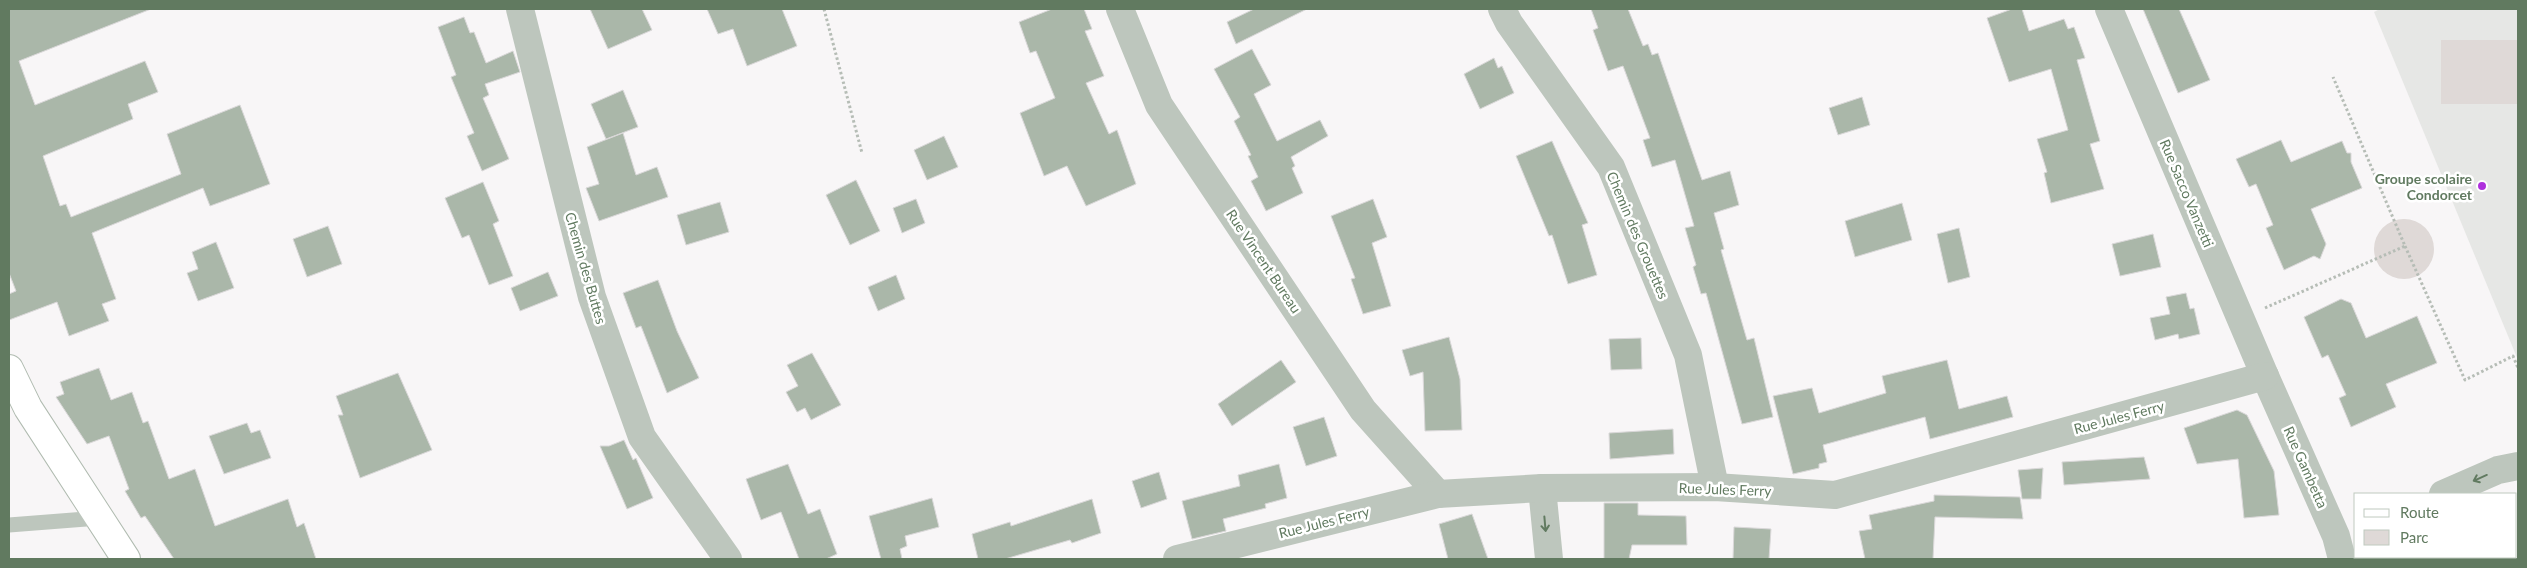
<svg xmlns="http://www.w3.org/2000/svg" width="2527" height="568" viewBox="0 0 2527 568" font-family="Lato,sans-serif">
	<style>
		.built { fill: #e6e7e5 }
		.green { fill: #dfd9d7 }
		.building { fill: #aab7a9; stroke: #dad8d9 }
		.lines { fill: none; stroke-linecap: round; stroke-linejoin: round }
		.secondary-casing { stroke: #b0bbb0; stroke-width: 30 }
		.path { stroke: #b6bdb6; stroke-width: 3; stroke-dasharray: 2.5 2.5; stroke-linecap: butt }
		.lane { stroke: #bdc6bd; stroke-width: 15 }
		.street { stroke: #bdc6bd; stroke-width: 28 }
		.secondary { stroke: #fff; stroke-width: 28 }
		.oneway { stroke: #617a60 }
		.poi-dot { fill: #af31dd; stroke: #fff; stroke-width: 2 }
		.labels { text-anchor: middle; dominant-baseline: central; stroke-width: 5; stroke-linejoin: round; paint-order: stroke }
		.poi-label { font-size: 14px; font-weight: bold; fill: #617a60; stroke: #fff; text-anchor: end }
		.street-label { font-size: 14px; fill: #617a60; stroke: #fff }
	</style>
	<rect width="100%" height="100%" fill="#f8f6f7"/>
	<polygon class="built" points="2380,9 2518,9 2518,360 2374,12"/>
	<g class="green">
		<rect x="2441" y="40" width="77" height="64"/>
		<circle cx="2404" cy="249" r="30"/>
	</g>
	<g class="building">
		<polygon points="9,9 151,9 19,61 35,105 145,61 158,92 128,104 133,119 43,156 60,206 66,204 71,217 181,174 167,134 240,105 270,184 210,206 203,188 92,233 116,299 102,304 109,321 69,336 57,302 9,320 9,294 16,291 9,273"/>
		<polygon points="590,9 642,9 652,30 608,49"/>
		<polygon points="707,9 782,9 797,46 747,66 733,29 718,34"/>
		<polygon points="1052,9 1084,9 1092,29 1085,31 1104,76 1086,83 1109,134 1117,130 1136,184 1086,206 1067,166 1044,176 1020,113 1055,98 1036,51 1030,53 1019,22"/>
		<polygon points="1254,9 1307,9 1236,44 1227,22"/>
		<polygon points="1591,9 1628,9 1643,46 1648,44 1652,55 1658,53 1702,180 1730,171 1739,205 1714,213 1724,249 1721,250 1747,340 1754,338 1773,417 1742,424 1706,293 1701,294 1693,267 1696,265 1685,228 1694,226 1675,160 1652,167 1643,140 1650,138 1623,66 1608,71 1593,30 1598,28"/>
		<polygon points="2012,9 2022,9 2029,31 2064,19 2068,29 2074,27 2085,58 2077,60 2100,141 2090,144 2104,189 2051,203 2044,173 2047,172 2037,139 2068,130 2051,69 2009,82 1987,18"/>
		<polygon points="2143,9 2179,9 2210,80 2178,93"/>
		<polygon points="464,17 470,33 474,32 486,63 513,51 520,72 485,84 489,95 483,98 509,159 482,171 467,136 474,133 451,77 456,75 438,27"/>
		<polygon points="1252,49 1271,85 1254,94 1277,141 1320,120 1328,136 1291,157 1295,166 1292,168 1303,193 1266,211 1251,181 1258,177 1248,156 1251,155 1234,121 1240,117 1214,69"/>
		<polygon points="1494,58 1498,68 1502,66 1514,93 1480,109 1464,74"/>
		<polygon points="623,90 638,127 606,139 591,104"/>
		<polygon points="1862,97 1870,125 1838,135 1829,108"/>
		<polygon points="623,133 636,175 657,167 668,197 599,221 586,188 599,184 587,147"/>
		<polygon points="944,136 958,167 927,180 914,150"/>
		<polygon points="2281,140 2291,162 2342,141 2347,153 2351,153 2351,162 2362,188 2311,209 2326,244 2320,259 2314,256 2284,270 2266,228 2273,225 2256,184 2249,187 2236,159"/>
		<polygon points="1552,141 1588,223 1582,225 1597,275 1568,284 1552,235 1549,236 1516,156"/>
		<polygon points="856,180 880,231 850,245 826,195"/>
		<polygon points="483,182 499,221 493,224 513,276 489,285 469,235 462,238 445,198"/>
		<polygon points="916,199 925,223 902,233 893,208"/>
		<polygon points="1373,199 1387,237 1372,243 1391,306 1363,314 1351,279 1355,278 1331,216"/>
		<polygon points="720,202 729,232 686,245 677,215"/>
		<polygon points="1902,203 1912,240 1855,257 1845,221"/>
		<polygon points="328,226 342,264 307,277 293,239"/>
		<polygon points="1959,228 1970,277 1948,283 1937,234"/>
		<polygon points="2153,234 2161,267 2120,276 2112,244"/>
		<polygon points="216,242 234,288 198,301 187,273 198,269 192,252"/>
		<polygon points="548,272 558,296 520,311 511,288"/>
		<polygon points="896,275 905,299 878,311 868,287"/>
		<polygon points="658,280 677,331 699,378 667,393 641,326 636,328 623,293"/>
		<polygon points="2186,293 2190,309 2194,308 2200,334 2179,339 2178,334 2155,340 2150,318 2170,314 2166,297"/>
		<polygon points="2341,299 2351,303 2366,338 2417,316 2437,363 2386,384 2396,407 2351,427 2339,398 2346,395 2328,355 2322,358 2304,317"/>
		<polygon points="1449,337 1460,379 1462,430 1425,431 1423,372 1410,376 1402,350"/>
		<polygon points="1641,338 1642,369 1611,370 1609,339"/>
		<polygon points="812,353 841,405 811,420 805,408 797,412 786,392 798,386 787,365"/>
		<polygon points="1281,360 1296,382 1232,426 1218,404"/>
		<polygon points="1947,360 1959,409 2007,396 2013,417 1930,439 1925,417 1823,445 1827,462 1819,464 1819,468 1793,474 1773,396 1812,388 1819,413 1886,393 1882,376"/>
		<polygon points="99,368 111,400 132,392 143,423 148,421 169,479 195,469 215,526 288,499 297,527 304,523 316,559 174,559 145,516 141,518 125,491 129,489 109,436 87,444 56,397 64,394 60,382"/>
		<polygon points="398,373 432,450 360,478 338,415 343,415 336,396"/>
		<polygon points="2237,410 2247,415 2274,471 2279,515 2244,518 2238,459 2197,464 2184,428"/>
		<polygon points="1324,417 1337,456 1306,466 1293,427"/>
		<polygon points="247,423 251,433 260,430 271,458 224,474 209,436"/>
		<polygon points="1673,429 1674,454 1610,459 1609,433"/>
		<polygon points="624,440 633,460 636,458 653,498 627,509 600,446 609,446"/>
		<polygon points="2144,457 2150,479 2064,485 2062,462"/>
		<polygon points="788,464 808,514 820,509 837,554 826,559 799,559 781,512 761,520 746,479"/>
		<polygon points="1279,464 1287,498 1265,504 1266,508 1223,519 1226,531 1192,539 1182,501 1240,486 1238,475"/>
		<polygon points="2043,468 2041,499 2022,499 2018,470"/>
		<polygon points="1159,472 1167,499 1141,508 1132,481"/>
		<polygon points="1934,495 2020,497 2023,519 1935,517 1933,559 1865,559 1859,531 1872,529 1869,515 1934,501"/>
		<polygon points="932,498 939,527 905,536 907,546 900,549 902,559 881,559 869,516"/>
		<polygon points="1092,499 1101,533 1072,543 1070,540 1005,559 978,559 972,534 1010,522 1011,526"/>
		<polygon points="1604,503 1638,503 1638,515 1686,516 1687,545 1632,545 1629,559 1604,559"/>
		<polygon points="1472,514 1488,559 1448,559 1439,524"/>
		<polygon points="1734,527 1771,529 1769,559 1733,559"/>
	</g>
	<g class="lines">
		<g class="secondary-casing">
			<polyline id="secondary" points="9,369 28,408 126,559"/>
		</g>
		<g class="path">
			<polyline points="824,9 862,153"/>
			<polyline points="2405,246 2465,380 2513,356 2518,368"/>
			<polyline points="2265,308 2405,246 2333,77"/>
			<polyline points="2512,557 2513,559"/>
		</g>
		<polyline class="lane" points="9,525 99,518"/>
		<g class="street">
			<polyline points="520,9 592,297 642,437 728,559"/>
			<polyline points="1120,9 1159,105 1363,410 1438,494"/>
			<polyline points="1502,9 1509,23 1611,167 1688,355 1715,487"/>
			<polyline points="2109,9 2265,376 2336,536 2342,559"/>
			<polyline points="1542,488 1549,559"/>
			<polyline points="2443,494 2498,470 2518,466"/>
			<polyline points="1177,559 1438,494 1542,488 1715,487 1835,495 2265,376"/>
		</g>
		<use href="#secondary" class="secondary"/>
	</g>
	<defs><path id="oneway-shaft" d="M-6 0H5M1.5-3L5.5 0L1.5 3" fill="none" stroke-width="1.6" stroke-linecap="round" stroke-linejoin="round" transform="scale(1.25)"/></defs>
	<g class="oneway">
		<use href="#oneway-shaft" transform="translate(2480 478) rotate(156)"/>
		<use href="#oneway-shaft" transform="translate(1545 524) rotate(85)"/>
	</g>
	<circle class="poi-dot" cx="2482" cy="186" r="5"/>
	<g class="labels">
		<g class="poi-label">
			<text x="2472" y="178">Groupe scolaire<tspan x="2472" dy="16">Condorcet</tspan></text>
		</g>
		<g class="street-label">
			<text transform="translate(2187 193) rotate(67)">Rue Sacco Vanzetti</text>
			<text transform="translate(1638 235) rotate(67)">Chemin des Grouettes</text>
			<text transform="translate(1264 261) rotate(56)">Rue Vincent Bureau</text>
			<text transform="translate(586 268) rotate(74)">Chemin des Buttes</text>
			<text transform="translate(2119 417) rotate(-15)">Rue Jules Ferry</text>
			<text transform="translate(2306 467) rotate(66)">Rue Gambetta</text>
			<text transform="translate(1725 489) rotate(2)">Rue Jules Ferry</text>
			<text transform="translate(1324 522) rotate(-14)">Rue Jules Ferry</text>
		</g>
	</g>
	<rect width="2527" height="568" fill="none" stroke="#617a60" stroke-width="20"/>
	<rect x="2354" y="493" width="162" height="65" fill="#ffffff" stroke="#c0cabf"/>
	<rect x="2364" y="509" width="25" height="8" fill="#ffffff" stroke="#c0cabf"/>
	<text x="2400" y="518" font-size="15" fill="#617a60">Route</text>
	<rect x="2364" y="530" width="25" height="15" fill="#dfd9d7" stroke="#c0cabf"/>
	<text x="2400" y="543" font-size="15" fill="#617a60">Parc</text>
</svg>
